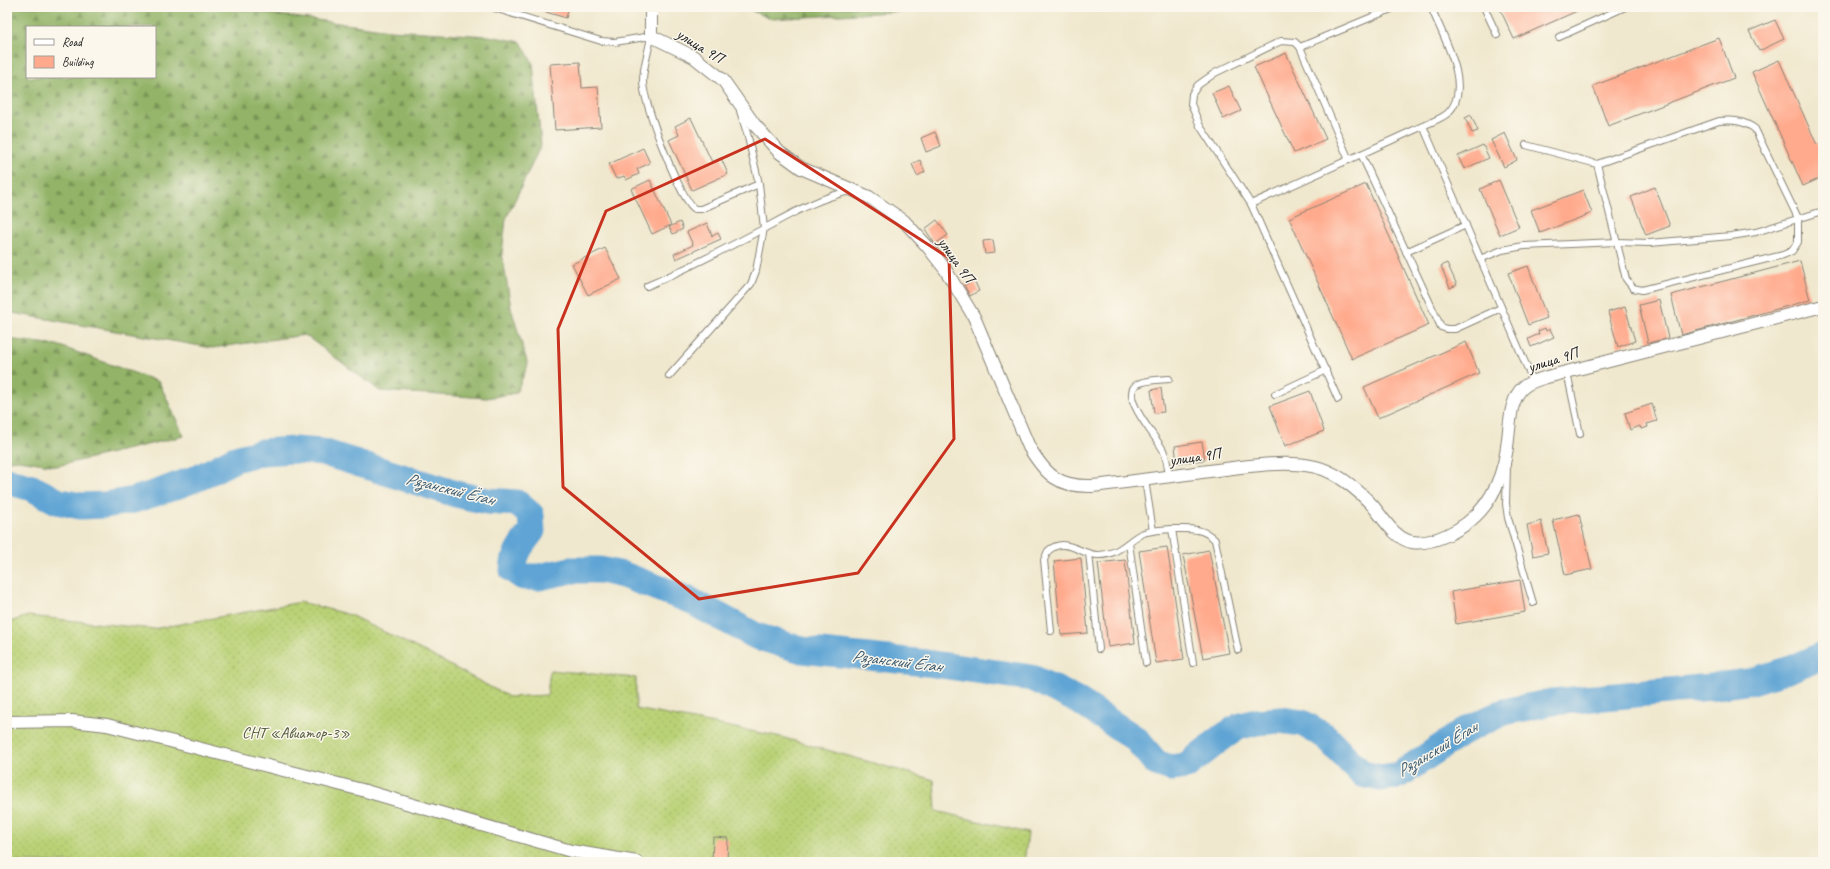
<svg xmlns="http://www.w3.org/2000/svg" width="1830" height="869" viewBox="0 0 1830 869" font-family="Caveat,sans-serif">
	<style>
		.forest { fill: url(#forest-firs); stroke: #586842; fill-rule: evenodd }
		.garden { fill: url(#garden-dots); stroke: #6b7749 }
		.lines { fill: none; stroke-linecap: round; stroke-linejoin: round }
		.river { stroke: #5fa4d4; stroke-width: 27 }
		.building { fill: #ffaa8d }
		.lane-casing { stroke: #868275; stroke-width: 8 }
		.street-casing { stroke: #868275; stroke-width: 14 }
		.lane { stroke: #fff; stroke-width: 6 }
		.street { stroke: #fff; stroke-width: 12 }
		.marked { fill: none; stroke: #c8321e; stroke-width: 3; stroke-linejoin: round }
		.labels { text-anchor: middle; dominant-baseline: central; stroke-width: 3; stroke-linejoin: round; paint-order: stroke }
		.street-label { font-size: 16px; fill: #1c1c1c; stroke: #fbf7ec }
		.park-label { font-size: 16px; fill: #535c3c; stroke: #fbf7ec }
		.water-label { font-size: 17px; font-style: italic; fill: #3a596f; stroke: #fbf7ec }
	</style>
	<defs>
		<pattern id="forest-firs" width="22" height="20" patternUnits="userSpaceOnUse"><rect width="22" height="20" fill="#93b467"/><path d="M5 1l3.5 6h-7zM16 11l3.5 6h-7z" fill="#779254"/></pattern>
		<pattern id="garden-dots" width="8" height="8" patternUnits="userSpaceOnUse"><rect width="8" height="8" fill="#bad276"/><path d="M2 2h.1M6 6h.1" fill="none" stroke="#9fb466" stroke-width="1.8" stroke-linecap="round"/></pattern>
	</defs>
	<rect width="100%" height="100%" fill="#fbf7ec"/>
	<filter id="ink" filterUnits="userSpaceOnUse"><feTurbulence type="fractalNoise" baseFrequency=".025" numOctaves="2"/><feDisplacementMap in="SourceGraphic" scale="8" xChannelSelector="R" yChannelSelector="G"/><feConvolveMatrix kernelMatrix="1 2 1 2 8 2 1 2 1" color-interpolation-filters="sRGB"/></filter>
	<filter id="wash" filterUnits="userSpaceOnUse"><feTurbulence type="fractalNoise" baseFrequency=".012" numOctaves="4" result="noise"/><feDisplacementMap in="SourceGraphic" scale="16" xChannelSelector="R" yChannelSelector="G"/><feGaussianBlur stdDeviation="0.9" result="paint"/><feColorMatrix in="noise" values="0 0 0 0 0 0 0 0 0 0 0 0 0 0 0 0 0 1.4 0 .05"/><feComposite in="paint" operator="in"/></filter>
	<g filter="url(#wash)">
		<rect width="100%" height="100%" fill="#f0e8ce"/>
		<g class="forest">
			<path d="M7 7H220L390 30 489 36 521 42 533 64 541 145 506 219 502 253 511 308 528 365 516 393 487 398 380 391 305 335 212 348 7 312ZM27 27H155V77H27Z"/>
			<polygon points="749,7 934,7 925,10 772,19 752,11"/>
			<polygon points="7,339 57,345 159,382 184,436 57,466 19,460 7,461"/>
		</g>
		<polygon class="garden" points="301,602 350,615 429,654 509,697 547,695 550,670 636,678 636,709 777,736 934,780 936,811 1028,833 1024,862 7,862 7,623 28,616 153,629"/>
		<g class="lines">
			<path class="river" d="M7 481 32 488 57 501 80 506 105 505 134 500 165 490 200 477 235 459 262 452 294 450 322 452 456 494 487 501 517 503 531 515 532 531C522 544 514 553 513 570L523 577H539L571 570H600L623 575 687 599 756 636 802 650 926 663 1032 678 1077 700 1136 739 1156 763 1171 768 1186 766 1223 737 1238 727 1256 722 1280 720 1302 723 1325 736 1362 774 1381 778 1399 775 1466 730 1504 712 1552 702 1711 687 1752 681 1791 669 1823 655"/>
		</g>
		<g id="blocks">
			<g class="building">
				<polygon points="540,7 569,7 566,18 539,10"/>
				<polygon points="1499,7 1586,7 1514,39"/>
				<polygon points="1775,20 1784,39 1759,51 1749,31"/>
				<polygon points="1719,38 1734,78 1608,126 1593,86"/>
				<polygon points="1286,53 1326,139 1294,153 1254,67"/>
				<polygon points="1779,60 1817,145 1820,143 1823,151 1823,177 1803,186 1752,72"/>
				<polygon points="580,62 582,88 598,87 601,127 555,130 550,64"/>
				<polygon points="1229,86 1241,111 1223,119 1212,93"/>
				<polygon points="1471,115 1478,131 1472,133 1465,118"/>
				<polygon points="691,118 712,162 721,158 728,174 692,190 669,140 679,135 675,126"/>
				<polygon points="935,132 941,146 926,152 921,138"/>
				<polygon points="1505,133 1517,160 1504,167 1491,140"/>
				<polygon points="1483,145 1489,158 1464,169 1458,156"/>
				<polygon points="643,148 650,163 637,169 639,174 626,180 624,176 616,179 609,164"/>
				<polygon points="920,160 925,172 917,176 912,164"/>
				<polygon points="650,180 671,225 652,234 631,189"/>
				<polygon points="1499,180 1519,227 1500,235 1480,189"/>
				<polygon points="1366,184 1429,325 1352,359 1289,218"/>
				<polygon points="1655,187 1670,226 1646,235 1631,197"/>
				<polygon points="1583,190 1592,213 1540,233 1531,210"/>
				<polygon points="937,220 948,235 935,244 925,229"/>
				<polygon points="680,222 683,229 673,234 669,227"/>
				<polygon points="707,223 712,236 718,233 721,239 676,259 674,254 693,245 687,232"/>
				<polygon points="993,240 995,253 985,254 983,241"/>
				<polygon points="605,248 621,279 588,295 572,264"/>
				<polygon points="1800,261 1810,300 1681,335 1671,295"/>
				<polygon points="1447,263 1457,285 1450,288 1441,266"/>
				<polygon points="1528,266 1547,318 1528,325 1508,273"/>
				<polygon points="974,280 979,291 970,296 964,285"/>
				<polygon points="1659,300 1668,338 1648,343 1639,305"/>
				<polygon points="1625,307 1635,341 1618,347 1608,312"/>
				<polygon points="1545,328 1546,331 1550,329 1554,337 1531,347 1528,339 1539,334 1538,331"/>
				<polygon points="1466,342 1479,373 1378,418 1364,387"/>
				<polygon points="1161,388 1164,412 1154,413 1151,390"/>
				<polygon points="1310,391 1324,431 1285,446 1270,406"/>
				<polygon points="1652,404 1657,421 1647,424 1648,427 1641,429 1640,426 1630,430 1625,413"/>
				<polygon points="1202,442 1205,460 1177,463 1175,446"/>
				<polygon points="1579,514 1592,569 1565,575 1553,520"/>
				<polygon points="1541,521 1548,553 1533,556 1527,525"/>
				<polygon points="1167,547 1184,659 1156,663 1139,551"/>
				<polygon points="1209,550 1229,653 1203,658 1183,555"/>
				<polygon points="1081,558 1088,633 1061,635 1054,561"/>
				<polygon points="1125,560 1135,643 1108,647 1098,563"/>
				<polygon points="1520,580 1525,612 1456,624 1451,592"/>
				<polygon points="713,837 728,838 727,862 712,862"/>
			</g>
		</g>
	</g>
	<g filter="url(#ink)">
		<use href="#blocks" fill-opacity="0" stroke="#868275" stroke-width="1"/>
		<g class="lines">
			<g class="lane-casing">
				<g id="lane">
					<path d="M491 7 601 41 615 42 651 36C649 51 643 66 643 81 642 100 681 202 695 209H701L759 184"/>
					<path d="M1431 7C1442 35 1474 87 1448 113 1441 119 1431 122 1423 126L1533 381"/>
					<polyline points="1484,7 1497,35"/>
					<polyline points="1559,37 1625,7"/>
					<polyline points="1300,47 1396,7"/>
					<path d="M1526 145 1597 164 1719 121C1733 120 1743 120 1755 129L1798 218V242L1792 251 1783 255 1642 290 1633 288 1626 279 1597 164"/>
					<polyline points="1361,154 1441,327 1447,329 1455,329 1501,308"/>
					<polyline points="1251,204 1200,126 1191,104 1192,94 1198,85 1215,73 1281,41 1295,42 1300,47 1349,160"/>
					<polyline points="1406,252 1466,225"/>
					<polyline points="1480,259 1502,250 1524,246 1617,242 1650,243 1731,236 1756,232 1823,211"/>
					<path d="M647 286C687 269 725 249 763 229 791 214 818 198 850 191"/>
					<polyline points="1567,372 1580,434"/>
					<polyline points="669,376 751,284 756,271 764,228 759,184 747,133 740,111"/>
					<path d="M1169 379C1160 380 1145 380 1138 384 1117 395 1157 437 1163 450 1167 458 1168 468 1169 477"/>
					<polyline points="1275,394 1326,370"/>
					<polyline points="1338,399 1251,204 1423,126"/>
					<polyline points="1507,466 1506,504 1508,518 1533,603"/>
					<polyline points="1145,480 1153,531"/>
					<polyline points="1129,543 1146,663"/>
					<polyline points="1089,553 1099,649"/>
					<path d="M1051 631 1044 560 1048 551C1065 536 1080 554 1097 555 1117 556 1126 542 1141 534 1150 530 1162 530 1172 529"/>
					<path d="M1193 663 1172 529C1189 529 1203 527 1215 540L1238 650"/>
				</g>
			</g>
			<g class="street-casing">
				<g id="street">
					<path d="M651 7V36L694 57 723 80 754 124 779 152 801 168 869 197 904 221 928 247 945 269 974 317 1029 447C1046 475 1058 487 1092 486 1129 482 1165 477 1202 472 1236 468 1283 459 1316 467 1337 472 1359 491 1373 506 1383 518 1395 539 1412 542 1424 544 1436 540 1447 535 1487 517 1504 481 1508 439 1510 423 1510 405 1519 392 1525 383 1537 380 1547 377L1823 306"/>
					<polyline points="7,722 72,721 107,725 362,790 571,851 637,862"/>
				</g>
			</g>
			<use href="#lane" class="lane"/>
			<use href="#street" class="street"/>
		</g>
	</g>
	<path class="marked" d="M765 139 949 258 954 439 858 573 699 599 563 487 558 329 606 211Z"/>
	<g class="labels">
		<g class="street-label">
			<text transform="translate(700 46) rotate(32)">улица 9П</text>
			<text transform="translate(956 260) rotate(55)">улица 9П</text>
			<text transform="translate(1553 360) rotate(-17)">улица 9П</text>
			<text transform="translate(1195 457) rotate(-8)">улица 9П</text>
		</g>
		<g class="park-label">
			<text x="296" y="733">СНТ «Авиатор-3»</text>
		</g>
		<g class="water-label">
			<text transform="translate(450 489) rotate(14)">Рязанский Ёган</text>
			<text transform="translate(897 661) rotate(7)">Рязанский Ёган</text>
			<text transform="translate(1437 749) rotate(-31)">Рязанский Ёган</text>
		</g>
	</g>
	<rect width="1830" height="869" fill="none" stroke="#fbf7ec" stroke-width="24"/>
	<rect x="26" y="26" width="130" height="52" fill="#fbf7ec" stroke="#a29f99"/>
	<rect x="34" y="39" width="20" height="6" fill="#ffffff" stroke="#a29f99"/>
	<text x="62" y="46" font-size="12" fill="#1c1c1c">Road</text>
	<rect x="34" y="56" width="20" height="12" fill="#ffaa8d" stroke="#a29f99"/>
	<text x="62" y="66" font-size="12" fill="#1c1c1c">Building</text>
</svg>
